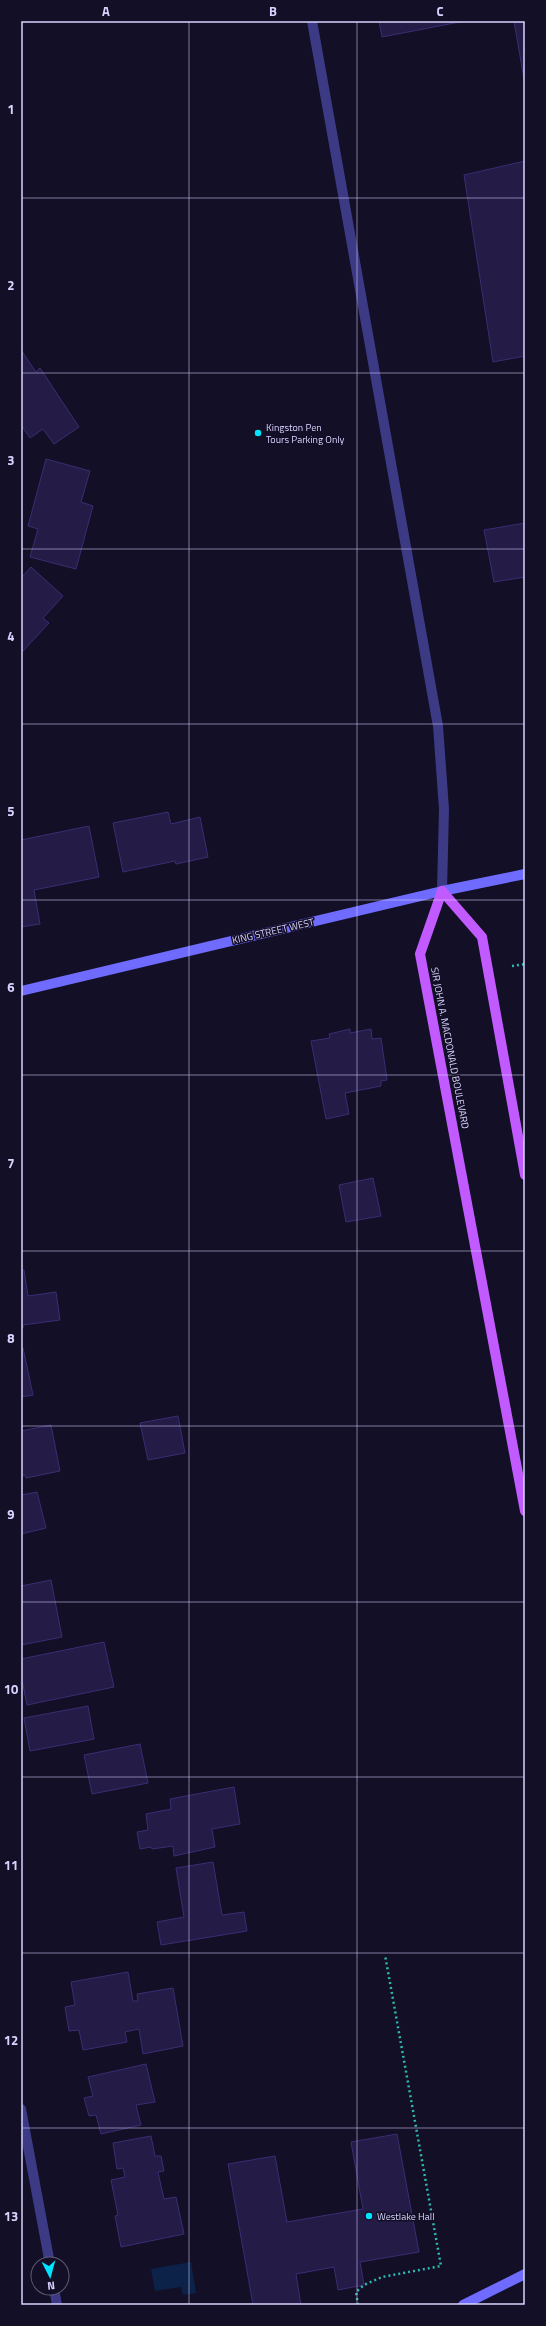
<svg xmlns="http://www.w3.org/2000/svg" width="546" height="2326" viewBox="0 0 546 2326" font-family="'Titillium Web',sans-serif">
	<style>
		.water { fill: #0c2248 }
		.building { fill: #241b47; stroke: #3b2d73 }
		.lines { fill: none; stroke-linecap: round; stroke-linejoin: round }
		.path { stroke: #2fb8b0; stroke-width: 2.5; stroke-dasharray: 2 3; stroke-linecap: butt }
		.service { stroke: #3d3a85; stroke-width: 10 }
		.minor { stroke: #3d3a85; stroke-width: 10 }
		.secondary { stroke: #6f6bff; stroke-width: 10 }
		.primary { stroke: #c25bff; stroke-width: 10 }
		.grid { fill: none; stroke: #d9d4ff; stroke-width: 1; stroke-opacity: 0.55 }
		.poi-dot { fill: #00e5ff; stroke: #130f26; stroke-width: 1.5 }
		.labels { text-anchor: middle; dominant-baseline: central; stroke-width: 3; stroke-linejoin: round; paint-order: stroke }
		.poi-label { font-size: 10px; fill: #d9d4ff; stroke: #130f26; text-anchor: start }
		.street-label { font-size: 10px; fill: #d9d4ff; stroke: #130f26 }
		.neatline { fill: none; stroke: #d9d4ff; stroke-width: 1.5 }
		.grid-label { font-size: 13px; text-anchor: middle; font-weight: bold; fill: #d9d4ff }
	</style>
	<rect width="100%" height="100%" fill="#130f26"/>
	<polygon class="water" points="191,2262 196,2293 183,2295 181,2287 155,2291 151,2269"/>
	<g class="building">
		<polygon points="379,21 465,21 382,37"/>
		<polygon points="514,21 525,21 525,79 524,79"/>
		<polygon points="525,161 525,356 493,362 464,175"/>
		<polygon points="21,350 36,372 40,368 79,427 54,444 43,429 30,438 21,425"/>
		<polygon points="46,459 90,471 81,502 93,506 76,569 30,557 38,529 28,526"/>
		<polygon points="525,523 525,577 494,582 484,530"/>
		<polygon points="31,567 63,596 43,618 49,623 21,653 21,578"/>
		<polygon points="168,812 171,824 200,817 208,857 176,864 175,861 123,872 113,823"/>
		<polygon points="89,826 99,877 34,890 40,924 21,927 21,840"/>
		<polygon points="350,1029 350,1033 371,1029 372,1039 381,1038 387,1080 381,1081 381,1086 345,1093 349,1114 326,1119 311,1041 330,1038 329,1034"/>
		<polygon points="373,1178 381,1216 346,1222 339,1185"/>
		<polygon points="21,1270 24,1270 28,1296 56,1292 60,1320 23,1325 23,1328 21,1328"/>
		<polygon points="21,1348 23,1348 33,1395 21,1397"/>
		<polygon points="178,1416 185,1453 148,1460 140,1423"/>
		<polygon points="51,1425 60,1471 26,1478 25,1475 21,1476 21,1431"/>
		<polygon points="37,1492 46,1528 21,1534 21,1495"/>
		<polygon points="51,1580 62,1637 21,1645 21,1586"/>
		<polygon points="104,1642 114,1687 27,1705 21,1675 21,1659"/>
		<polygon points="88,1706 94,1739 30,1751 24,1718"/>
		<polygon points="140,1744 148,1783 92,1794 84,1755"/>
		<polygon points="234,1787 240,1824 212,1829 215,1847 174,1856 173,1846 152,1849 151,1847 140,1849 137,1832 148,1830 146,1814 171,1809 170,1799"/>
		<polygon points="213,1862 222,1915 244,1912 247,1931 161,1945 157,1922 184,1917 176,1868"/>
		<polygon points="128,1972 133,2001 138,2001 137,1994 173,1988 183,2046 143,2054 139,2029 125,2032 127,2042 83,2050 79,2030 69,2031 65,2007 75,2005 71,1982"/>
		<polygon points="146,2064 155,2102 136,2105 141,2125 101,2134 96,2115 89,2116 84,2098 93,2096 88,2077"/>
		<polygon points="397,2134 419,2252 360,2262 364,2285 338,2290 334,2267 296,2274 301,2305 253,2305 228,2164 275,2156 287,2222 363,2209 351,2142"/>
		<polygon points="151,2136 155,2156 161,2156 164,2171 158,2172 164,2199 176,2197 184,2234 121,2247 115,2216 118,2215 111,2180 125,2177 123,2168 117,2169 113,2143"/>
	</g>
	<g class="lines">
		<g class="path">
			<polyline points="512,966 525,964"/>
			<polyline points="358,2305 356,2292 364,2285 382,2277 441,2266 385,1955"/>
		</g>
		<polyline class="service" points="312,21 438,726 444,809 442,891"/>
		<g class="minor">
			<polyline points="21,2109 50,2264"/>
			<polyline points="54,2288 57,2305"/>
		</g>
		<g class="secondary">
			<polyline points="21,991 442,891 525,874"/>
			<polyline points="463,2305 525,2274"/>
		</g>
		<g class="primary">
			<polyline points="442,891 420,954 525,1511"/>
			<polyline points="442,891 482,937 525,1175"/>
		</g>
	</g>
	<path class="grid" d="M189 21V2305M357 21V2305M21 198H525M21 373H525M21 549H525M21 724H525M21 900H525M21 1075H525M21 1251H525M21 1426H525M21 1602H525M21 1777H525M21 1953H525M21 2128H525"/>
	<g class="poi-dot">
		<circle cx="258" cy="433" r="4"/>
		<circle cx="369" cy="2216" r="4"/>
	</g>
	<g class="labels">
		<g class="poi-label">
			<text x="266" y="427">Kingston Pen<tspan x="266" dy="12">Tours Parking Only</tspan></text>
			<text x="377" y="2216">Westlake Hall</text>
		</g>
		<g class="street-label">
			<text transform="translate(273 931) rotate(-13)">KING STREET WEST</text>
			<text transform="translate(450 1048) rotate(79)">SIR JOHN A. MACDONALD BOULEVARD</text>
		</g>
	</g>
	<rect width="546" height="2326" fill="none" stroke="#130f26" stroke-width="44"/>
	<g transform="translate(50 2276) rotate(174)"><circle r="19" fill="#130f26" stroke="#625e7d"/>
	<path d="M0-3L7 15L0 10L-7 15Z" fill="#00e5ff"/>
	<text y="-6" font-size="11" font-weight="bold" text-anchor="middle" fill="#d9d4ff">N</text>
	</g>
	<rect x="22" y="22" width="502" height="2282" class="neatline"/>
	<g class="grid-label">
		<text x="106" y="16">A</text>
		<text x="273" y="16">B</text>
		<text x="440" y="16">C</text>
		<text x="11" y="114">1</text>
		<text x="11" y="290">2</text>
		<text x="11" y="465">3</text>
		<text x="11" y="641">4</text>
		<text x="11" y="816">5</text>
		<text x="11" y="992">6</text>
		<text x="11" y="1168">7</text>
		<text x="11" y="1343">8</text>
		<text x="11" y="1519">9</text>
		<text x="11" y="1694">10</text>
		<text x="11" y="1870">11</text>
		<text x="11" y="2045">12</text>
		<text x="11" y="2221">13</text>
	</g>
</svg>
